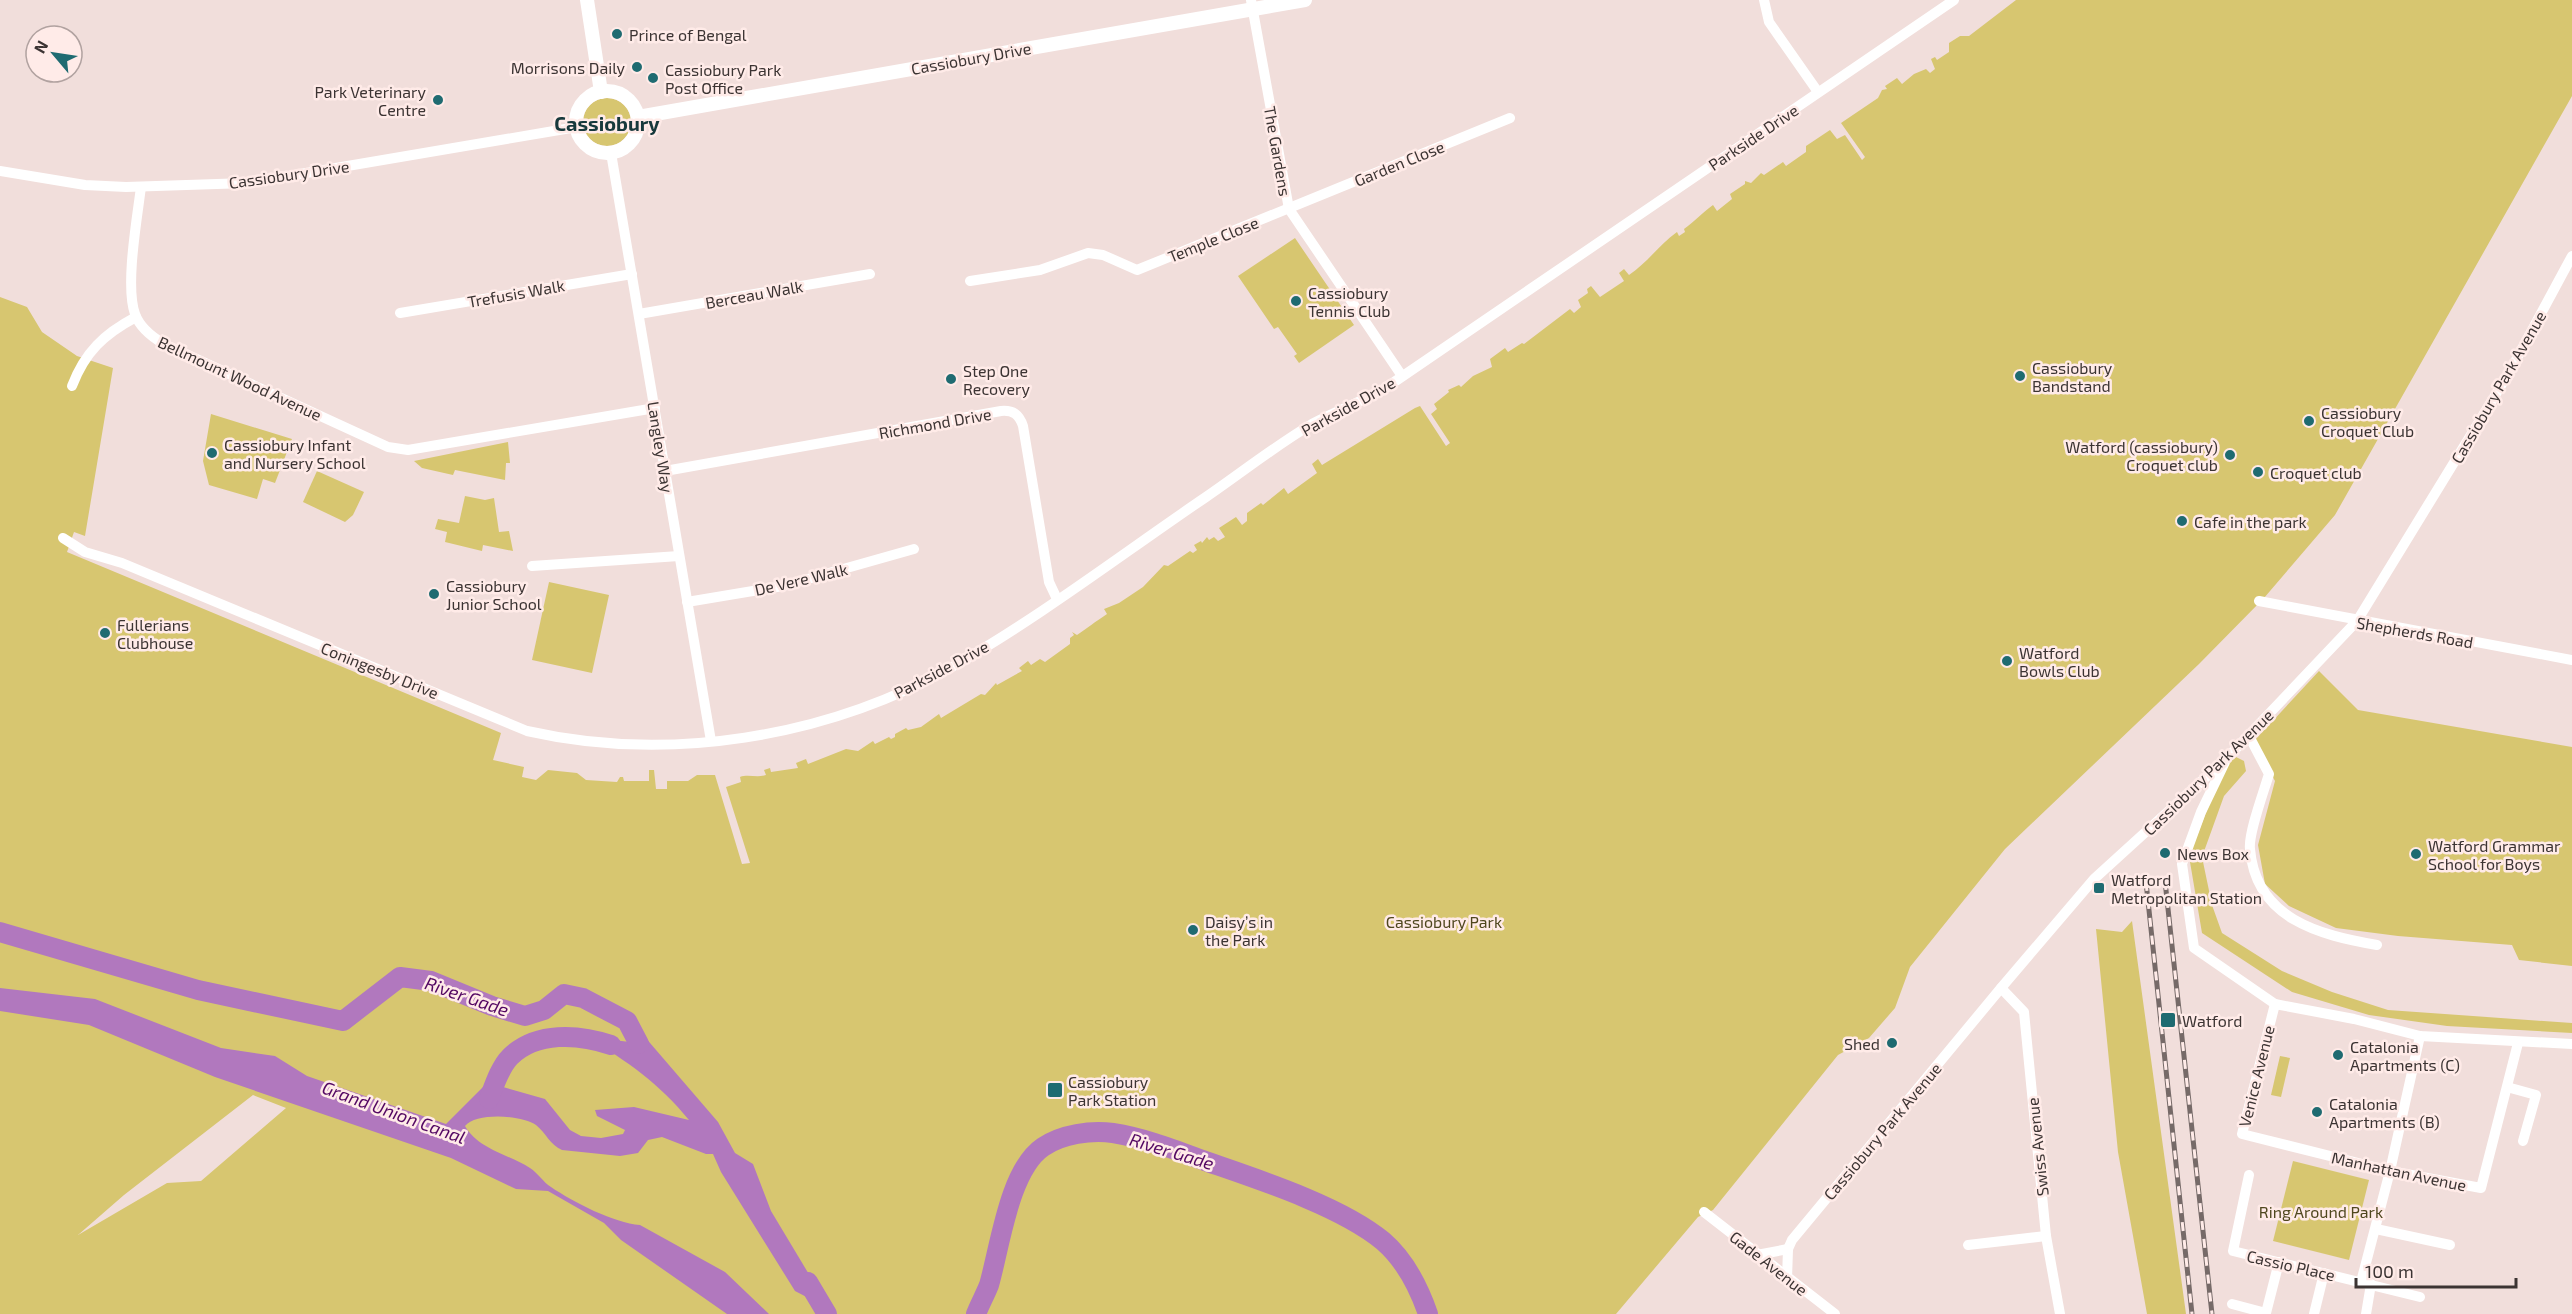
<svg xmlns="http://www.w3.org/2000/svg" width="2572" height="1314" viewBox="0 0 2572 1314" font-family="'Exo 2',sans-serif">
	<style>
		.green { fill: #d7c670; fill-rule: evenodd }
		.water { fill: #b178be }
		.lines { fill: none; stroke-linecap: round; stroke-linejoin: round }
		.river { stroke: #b178be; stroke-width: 20 }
		.minor { stroke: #fff; stroke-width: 10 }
		.tertiary { stroke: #fff; stroke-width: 14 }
		.rail-casing { stroke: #766a68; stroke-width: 5 }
		.rail { stroke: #ffebe8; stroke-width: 3; stroke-dasharray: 9; stroke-linecap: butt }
		.poi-dot { fill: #1f6b71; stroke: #ffebe8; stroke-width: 2 }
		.labels { text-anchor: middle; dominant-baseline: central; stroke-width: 5; stroke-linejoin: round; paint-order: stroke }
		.poi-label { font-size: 16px; fill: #3c3433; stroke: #ffebe8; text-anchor: start }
		.street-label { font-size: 16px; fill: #3c3433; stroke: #ffebe8 }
		.park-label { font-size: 16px; fill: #4f471e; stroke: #ffebe8 }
		.water-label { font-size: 18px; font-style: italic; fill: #530762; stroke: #ffebe8 }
		.quarter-label { font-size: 20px; font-weight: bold; fill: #17393c; stroke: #ffebe8 }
	</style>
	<rect width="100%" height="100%" fill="#f1dedb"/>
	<g class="green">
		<path d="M2016 0H2572V96L2335 515 2264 598 2199 664 2005 849 1910 967 1895 1008 1869 1038 1838 1055 1713 1210 1698 1217 1616 1314H0V297L27 307 42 332 77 356 113 368 85 536 74 532 67 552 501 733 493 760 524 767 522 777 536 780 548 770 577 773 586 780 617 782 620 777H623L624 781H649V770H654L656 789H667V781H688L697 775H715L742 864 750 863 726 787 741 782 740 777C748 774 757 778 766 775L764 770 770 768 771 772 798 768 796 763 806 759 808 764 846 749 858 751 873 741 875 744 889 737 891 739 895 737V734L906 728 908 730 921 727 939 714 941 718 981 694 985 695 996 683 997 685 1022 671 1019 668 1028 661 1031 665 1040 659 1045 662 1070 644V638L1074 635 1072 632 1077 635C1087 628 1095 622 1107 614L1104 609 1119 603 1143 587 1164 565 1168 566 1190 551 1193 553 1197 550 1194 545 1201 541 1202 543 1207 537 1209 540 1214 537 1218 541 1225 537 1219 528 1236 517 1242 525 1247 521V513L1261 503 1263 505 1284 488 1288 494 1317 473 1312 464 1318 459 1322 465 1415 408 1420 406 1446 446 1450 443 1431 414 1437 409 1434 404 1449 392 1448 390 1459 385 1461 387 1473 376 1492 367 1490 359 1505 348 1508 352 1522 343 1524 344 1570 309 1574 313 1581 307 1578 300 1588 293 1587 289 1591 286 1600 297 1624 281 1619 273 1624 269 1629 275C1647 263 1659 245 1677 232L1679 236 1685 232 1684 229C1695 221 1702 213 1713 205L1717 211 1732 199 1730 194 1745 184V181L1751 183 1761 173 1764 175 1783 162 1786 166 1806 152V146L1830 130 1837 139 1845 135 1862 160 1865 157 1841 123 1878 98 1882 90 1887 89 1885 86 1897 78 1902 84 1914 74 1926 69 1930 73 1935 69 1931 59 1935 57 1937 60 1949 52V43L1960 36H1969ZM253 1095 286 1108 201 1181 167 1183 78 1235 124 1195Z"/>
		<circle cx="607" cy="122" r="24"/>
		<polygon points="1295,238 1354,325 1299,363 1294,356 1297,354 1278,327 1274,329 1238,276"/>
		<polygon points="211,414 292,439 275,483 263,479 257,499 209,485 203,461"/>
		<polygon points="508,442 510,463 506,463 505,480 455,470 453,475 422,468 414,461"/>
		<polygon points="317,471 364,492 353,515 345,522 303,502"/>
		<polygon points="465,496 485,500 494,498 499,532 509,531 513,551 483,545 482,551 445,542 447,532 435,529 438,519 459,523"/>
		<polygon points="549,582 609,595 592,673 532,660"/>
		<polygon points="2319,671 2358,710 2572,747 2572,966 2519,960 2512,945 2398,936 2336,928 2289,906 2265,884 2258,845 2275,781 2254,741"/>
		<polygon points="2236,757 2244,761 2246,771 2224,796 2202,857 2212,905 2222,933 2282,971 2332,992 2388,1010 2572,1023 2572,1033 2447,1026 2369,1015 2292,992 2202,933 2189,856 2226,762"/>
		<polygon points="2132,921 2186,1314 2147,1314 2118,1152 2096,929 2122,932"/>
		<polygon points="2280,1056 2290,1058 2281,1097 2271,1095"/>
		<polygon points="2293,1161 2369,1180 2349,1260 2273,1241"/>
	</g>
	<path class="water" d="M0 988 95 999 221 1048 275 1056 307 1076 446 1124 490 1080 499 1076 503 1087 545 1099 570 1130 581 1136 601 1138 623 1134 625 1130 597 1116 595 1110 634 1107 689 1120C660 1084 627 1061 587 1037L630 1042 627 1021 644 1036 718 1122 735 1153 753 1164 771 1211 813 1281 822 1305 795 1291 721 1172 713 1154H706L662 1137 648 1140 638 1153 620 1156 562 1150C550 1145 546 1133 536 1125 522 1115 476 1112 465 1126 478 1149 508 1154 530 1168 538 1173 543 1182 551 1187 573 1202 614 1223 640 1225L725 1272 769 1314H727L621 1240 604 1223 548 1191 516 1189 451 1158 215 1077 89 1025 0 1011Z"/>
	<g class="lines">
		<g class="river">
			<polyline points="0,932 198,990 343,1021 400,977 431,981 492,1006 525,1016 544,1010 564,994 583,998 627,1021 639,1044"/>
			<path d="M489 1099C494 1086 500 1067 510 1057 536 1031 579 1034 611 1045"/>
			<polyline points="808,1282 827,1314"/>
			<path d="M976 1314C980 1304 985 1295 989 1285 1000 1247 1009 1170 1043 1147 1062 1134 1091 1130 1113 1133 1145 1138 1175 1150 1205 1161 1257 1179 1341 1206 1383 1241 1404 1259 1419 1288 1428 1314"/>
		</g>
		<g class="minor">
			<polyline points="1251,0 1289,209 1402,376"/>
			<polyline points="1764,0 1769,22 1818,92"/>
			<polyline points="611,153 711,741"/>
			<polyline points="0,171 85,185 126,187 247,183 577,127"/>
			<path d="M141 187C137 219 125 286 135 314 140 328 152 337 164 344L388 447 408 450 655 408"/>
			<polyline points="970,281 1040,270 1088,253 1103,255 1137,270 1510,118"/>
			<polyline points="400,313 632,274"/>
			<polyline points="639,314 870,274"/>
			<path d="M72 386C85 352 104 334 136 317"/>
			<path d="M665 471 1001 411C1013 410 1019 414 1023 426L1049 582 1057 599"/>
			<path d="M63 538 85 552 122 563 527 731C668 763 825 738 952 667 1040 617 1122 554 1206 497 1241 473 1275 446 1312 424 1334 412 1358 403 1381 391L1954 0"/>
			<polyline points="532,566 679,556"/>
			<polyline points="2259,601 2572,660"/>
			<polyline points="687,602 783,586 914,549"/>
			<path d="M2249 736 2269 774C2264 791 2248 834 2250 849 2256 919 2319 935 2377 945"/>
			<polyline points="2225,762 2201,812 2182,864 2194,948 2275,1004 2354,1019 2420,1036 2572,1044"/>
			<polyline points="2001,988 2024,1012 2046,1236 2060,1314"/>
			<polyline points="2275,1004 2242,1134 2390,1171 2481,1188 2518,1043"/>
			<polyline points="2507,1087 2536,1095 2523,1141"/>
			<polyline points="2249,1175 2233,1251 2420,1297"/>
			<polyline points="1704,1212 1835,1314"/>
			<polyline points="2376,1229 2450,1245"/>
			<polyline points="1968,1245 2046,1236"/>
			<polyline points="1757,1255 1788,1249"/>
			<polyline points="1787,1279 1788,1249 1792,1240 2001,988 2094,879 2228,757 2357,621 2510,371 2572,256"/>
			<polyline points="2361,1282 2390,1171 2420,1036"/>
			<polyline points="2232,1304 2266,1313 2279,1262"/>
			<polyline points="2314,1314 2324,1273"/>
			<polyline points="2366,1314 2371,1284"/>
		</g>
		<g class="tertiary">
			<polyline points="587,0 601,92"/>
			<circle cx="607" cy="122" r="31"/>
			<polyline points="638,117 1305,0"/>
		</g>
		<g class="rail-casing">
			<g id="rail">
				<polyline points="2165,881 2212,1314"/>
				<polyline points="2146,882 2192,1314"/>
			</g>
		</g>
		<use href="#rail" class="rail"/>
	</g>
	<g class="poi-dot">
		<circle cx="617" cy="34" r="6"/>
		<circle cx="637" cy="67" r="6"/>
		<circle cx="653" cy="78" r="6"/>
		<circle cx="438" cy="100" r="6"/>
		<circle cx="1296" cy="301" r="6"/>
		<circle cx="2020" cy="376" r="6"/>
		<circle cx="951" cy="379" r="6"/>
		<circle cx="2309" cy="421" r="6"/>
		<circle cx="212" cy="453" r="6"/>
		<circle cx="2230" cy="455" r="6"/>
		<circle cx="2258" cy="472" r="6"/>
		<circle cx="2182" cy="521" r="6"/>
		<circle cx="434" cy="594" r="6"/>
		<circle cx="105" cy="633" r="6"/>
		<circle cx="2007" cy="661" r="6"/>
		<circle cx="2165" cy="853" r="6"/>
		<circle cx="2416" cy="854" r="6"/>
		<rect x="2093" y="882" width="12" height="12" rx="3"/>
		<circle cx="1193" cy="930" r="6"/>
		<rect x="2160" y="1012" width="16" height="16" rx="3"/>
		<circle cx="1892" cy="1043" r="6"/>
		<circle cx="2338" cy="1055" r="6"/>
		<rect x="1047" y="1082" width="16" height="16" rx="3"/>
		<circle cx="2317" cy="1112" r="6"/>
	</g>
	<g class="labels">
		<g class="poi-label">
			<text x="629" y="34">Prince of Bengal</text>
			<text x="625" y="67" text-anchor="end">Morrisons Daily</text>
			<text x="665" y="69">Cassiobury Park<tspan x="665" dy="18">Post Office</tspan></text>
			<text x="426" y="91" text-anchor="end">Park Veterinary<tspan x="426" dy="18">Centre</tspan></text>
			<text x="1308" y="292">Cassiobury<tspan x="1308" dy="18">Tennis Club</tspan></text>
			<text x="2032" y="367">Cassiobury<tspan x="2032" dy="18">Bandstand</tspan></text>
			<text x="963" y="370">Step One<tspan x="963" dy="18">Recovery</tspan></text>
			<text x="2321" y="412">Cassiobury<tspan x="2321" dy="18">Croquet Club</tspan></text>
			<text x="224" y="444">Cassiobury Infant<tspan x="224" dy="18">and Nursery School</tspan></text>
			<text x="2218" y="446" text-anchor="end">Watford (cassiobury)<tspan x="2218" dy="18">Croquet club</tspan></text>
			<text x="2270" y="472">Croquet club</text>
			<text x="2194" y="521">Cafe in the park</text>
			<text x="446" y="585">Cassiobury<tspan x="446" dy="18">Junior School</tspan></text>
			<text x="117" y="624">Fullerians<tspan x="117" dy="18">Clubhouse</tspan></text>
			<text x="2019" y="652">Watford<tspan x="2019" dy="18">Bowls Club</tspan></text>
			<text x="2428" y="845">Watford Grammar<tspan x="2428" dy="18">School for Boys</tspan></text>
			<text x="2177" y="853">News Box</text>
			<text x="2111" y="879">Watford<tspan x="2111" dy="18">Metropolitan Station</tspan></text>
			<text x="1205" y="921">Daisy’s in<tspan x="1205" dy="18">the Park</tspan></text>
			<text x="2182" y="1020">Watford</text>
			<text x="1880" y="1043" text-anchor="end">Shed</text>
			<text x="2350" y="1046">Catalonia<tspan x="2350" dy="18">Apartments (C)</tspan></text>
			<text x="1068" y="1081">Cassiobury<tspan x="1068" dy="18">Park Station</tspan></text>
			<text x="2329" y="1103">Catalonia<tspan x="2329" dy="18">Apartments (B)</tspan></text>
		</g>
		<g class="street-label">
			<text transform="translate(971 58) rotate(-10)">Cassiobury Drive</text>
			<text transform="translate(1753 137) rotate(-34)">Parkside Drive</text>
			<text transform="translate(1278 151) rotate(80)">The Gardens</text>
			<text transform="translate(1399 163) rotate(-22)">Garden Close</text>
			<text transform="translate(289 174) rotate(-8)">Cassiobury Drive</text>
			<text transform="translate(1213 239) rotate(-22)">Temple Close</text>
			<text transform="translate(516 293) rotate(-10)">Trefusis Walk</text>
			<text transform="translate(754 294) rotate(-10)">Berceau Walk</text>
			<text transform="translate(240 378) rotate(25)">Bellmount Wood Avenue</text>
			<text transform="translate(2498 387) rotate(-60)">Cassiobury Park Avenue</text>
			<text transform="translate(1348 406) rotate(-29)">Parkside Drive</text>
			<text transform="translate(935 423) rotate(-10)">Richmond Drive</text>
			<text transform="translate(661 447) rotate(81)">Langley Way</text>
			<text transform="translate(801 579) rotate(-13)">De Vere Walk</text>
			<text transform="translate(2415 632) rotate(10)">Shepherds Road</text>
			<text transform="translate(941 669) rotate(-28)">Parkside Drive</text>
			<text transform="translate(380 670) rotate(22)">Coningesby Drive</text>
			<text transform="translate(2208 772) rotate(-44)">Cassiobury Park Avenue</text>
			<text transform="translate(2256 1076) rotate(-76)">Venice Avenue</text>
			<text transform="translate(1882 1131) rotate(-50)">Cassiobury Park Avenue</text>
			<text transform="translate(2037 1147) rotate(-96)">Swiss Avenue</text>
			<text transform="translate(2399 1171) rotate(12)">Manhattan Avenue</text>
			<text transform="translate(1769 1263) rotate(38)">Gade Avenue</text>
			<text transform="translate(2291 1265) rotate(13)">Cassio Place</text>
		</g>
		<g class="park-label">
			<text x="1444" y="921">Cassiobury Park</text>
			<text x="2321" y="1211">Ring Around Park</text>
		</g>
		<g class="water-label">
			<text transform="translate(467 996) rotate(19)">River Gade</text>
			<text transform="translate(394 1112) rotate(20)">Grand Union Canal</text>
			<text transform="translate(1172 1151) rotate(17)">River Gade</text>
		</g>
		<g class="quarter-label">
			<text x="607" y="123">Cassiobury</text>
		</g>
	</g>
	<g transform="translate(54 54) rotate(299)"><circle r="28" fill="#ffebe8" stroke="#b1a2a0" stroke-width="1.5"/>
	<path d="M0-4.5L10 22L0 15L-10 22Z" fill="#1f6b71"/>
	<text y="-9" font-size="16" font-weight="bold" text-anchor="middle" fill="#3c3433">N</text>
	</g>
	<path d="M2356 1278v9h160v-9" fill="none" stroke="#3c3433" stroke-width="3"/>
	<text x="2365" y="1278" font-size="18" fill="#3c3433" stroke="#ffebe8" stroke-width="4.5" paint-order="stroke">100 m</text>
</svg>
